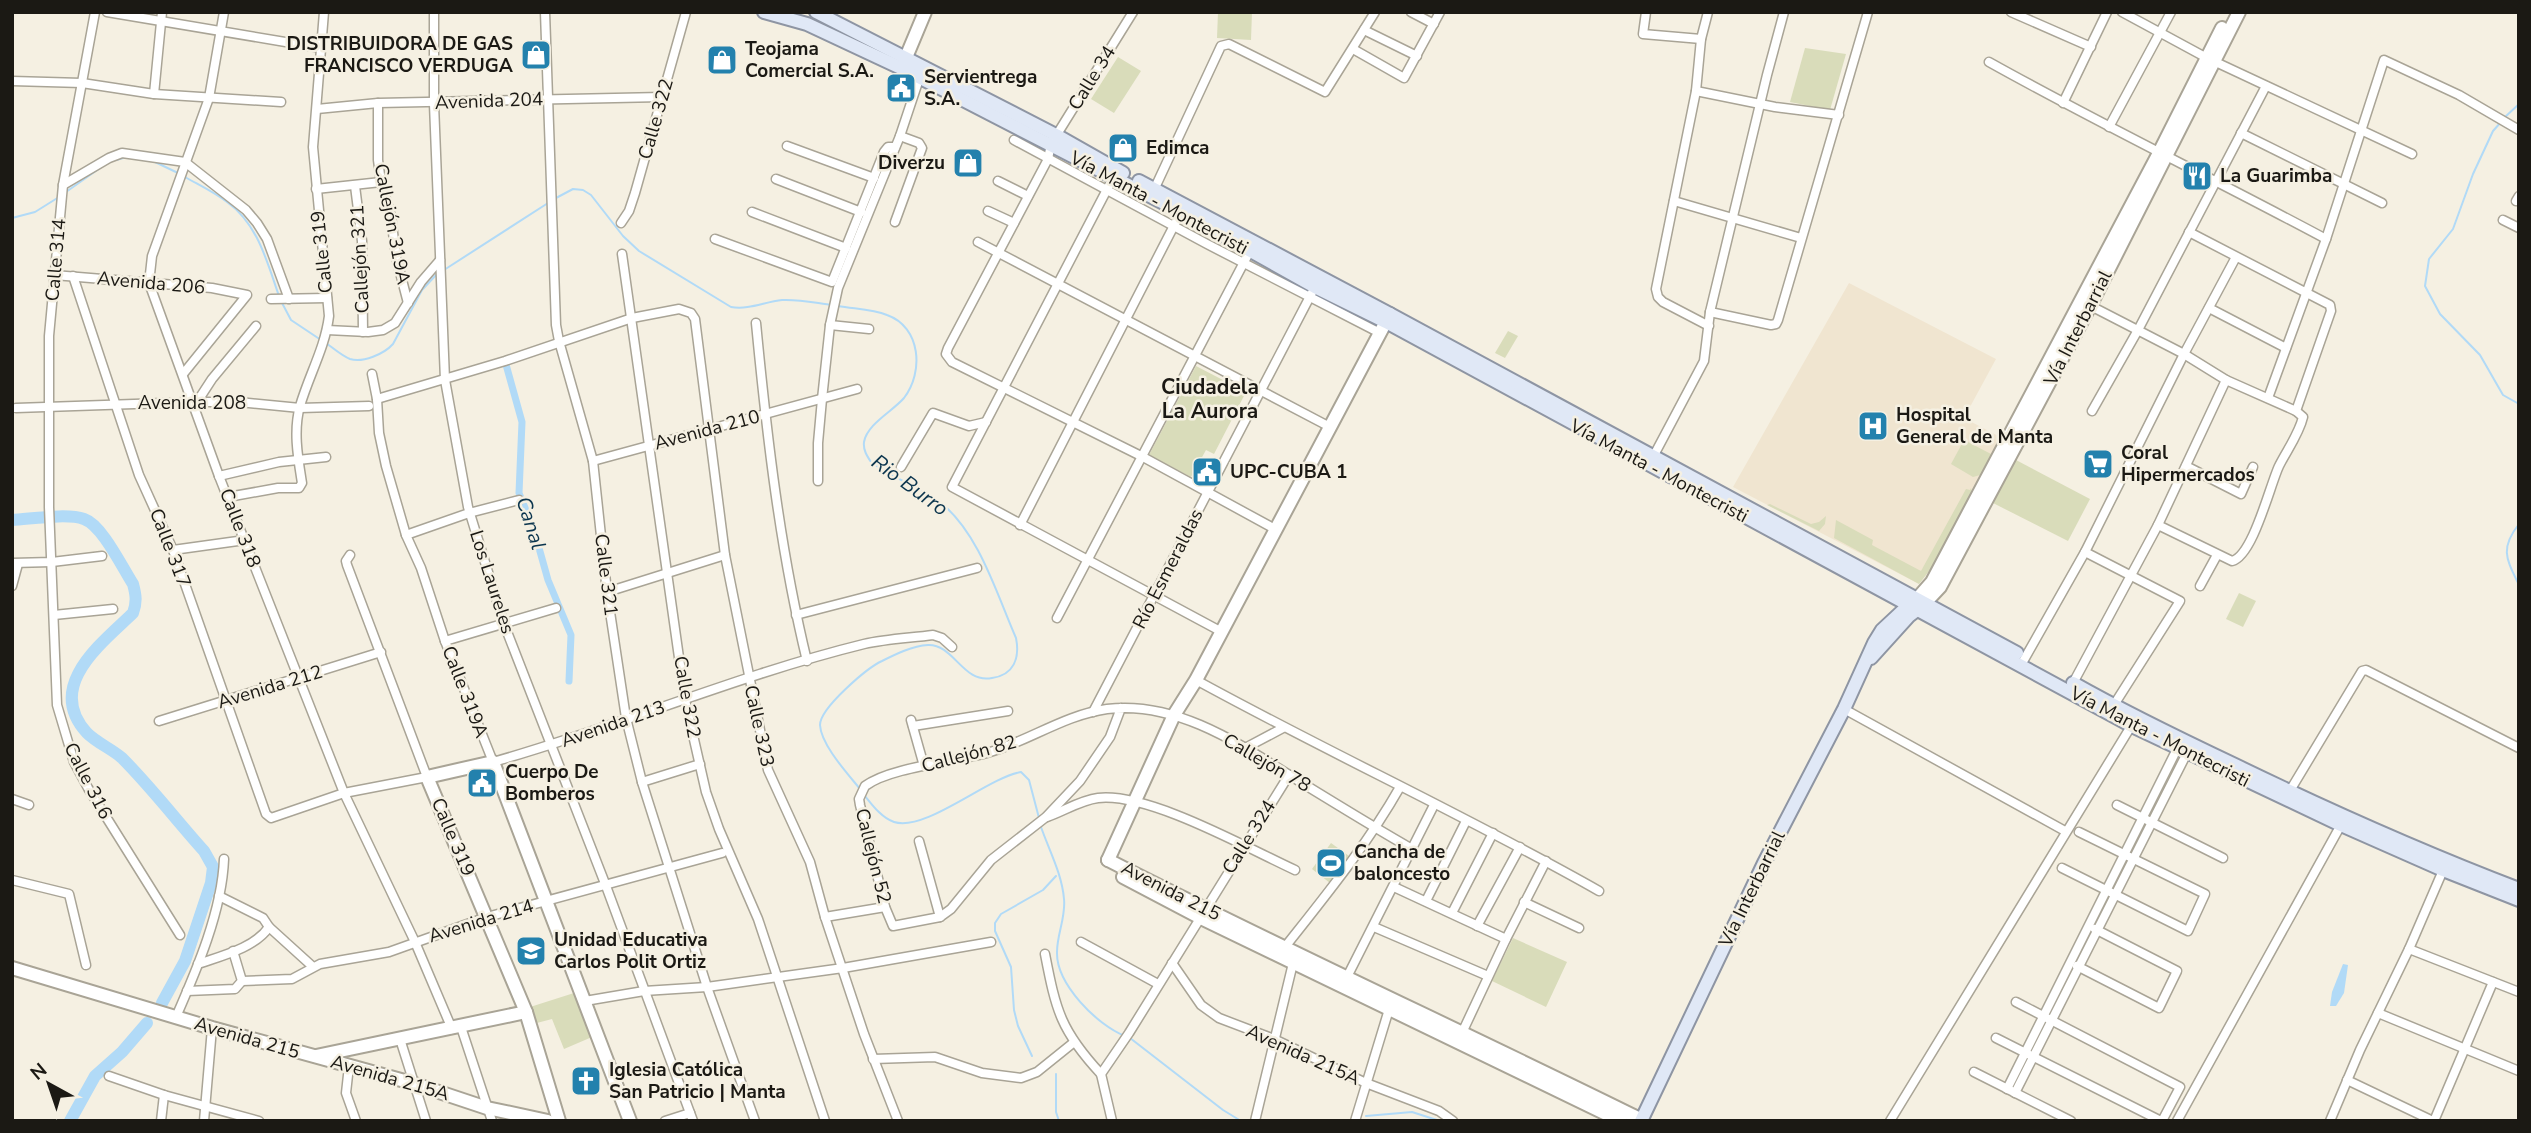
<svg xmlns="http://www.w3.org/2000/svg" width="2531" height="1133" viewBox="0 0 2531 1133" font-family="'Nunito Sans',sans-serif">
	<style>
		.medical { fill: #f0e5d0 }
		.green { fill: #d9dcba }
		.water { fill: #b1daf7 }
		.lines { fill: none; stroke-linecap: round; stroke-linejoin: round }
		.stream { stroke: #b1daf7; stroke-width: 2 }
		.canal { stroke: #b1daf7; stroke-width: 7 }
		.river { stroke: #b1daf7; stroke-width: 12 }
		.street-casing { stroke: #a9a496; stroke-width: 11 }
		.secondary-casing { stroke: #a9a496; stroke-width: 16 }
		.primary-casing { stroke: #8e95a3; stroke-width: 16 }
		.street { stroke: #fff; stroke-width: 8 }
		.secondary { stroke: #fff; stroke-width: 12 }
		.primary { stroke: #e0e8f6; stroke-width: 12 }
		.labels { text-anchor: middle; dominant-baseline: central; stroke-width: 5; stroke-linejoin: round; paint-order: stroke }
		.poi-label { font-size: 19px; font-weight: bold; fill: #1b1914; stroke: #f5f0e2; text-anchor: start }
		.street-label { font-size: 19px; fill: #1b1914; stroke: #f5f0e2 }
		.neighbourhood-label { font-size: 21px; font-weight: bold; fill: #1b1914; stroke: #f5f0e2 }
		.water-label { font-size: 21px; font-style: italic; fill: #0b354e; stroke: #f5f0e2 }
	</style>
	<rect width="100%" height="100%" fill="#f5f0e2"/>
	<polygon class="medical" points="1849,283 1996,359 1964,418 2002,438 1936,562 1919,584 1733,487"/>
	<g class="green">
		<polygon points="1218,12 1252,12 1251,40 1217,38"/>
		<polygon points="1805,48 1846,54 1830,110 1790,102"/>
		<polygon points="1118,57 1141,71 1114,113 1091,99"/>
		<polygon points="1508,331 1518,336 1505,358 1495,353"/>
		<polygon points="1196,366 1246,392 1214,454 1206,450 1191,477 1149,455"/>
		<polygon points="1964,440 1993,455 1984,474 1973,477 1951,464"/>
		<polygon points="2016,460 2090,499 2068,541 1993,503"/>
		<polygon points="1971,488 1972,494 1936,562 1919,584 1834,538 1836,520 1873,540 1872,545 1921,571 1966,489 1970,490"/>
		<polygon points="1770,504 1811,524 1819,522 1826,516 1825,524 1819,531 1767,505"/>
		<polygon points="2239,593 2256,601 2243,627 2226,619"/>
		<polygon points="1331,843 1349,856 1330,883 1312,869"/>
		<polygon points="1513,938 1567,962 1546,1007 1492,981"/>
		<polygon points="574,993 592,1037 564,1049 552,1019 533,1024 527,1008"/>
	</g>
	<polygon class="water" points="2343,964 2348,965 2344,993 2336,1006 2330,1006 2332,992"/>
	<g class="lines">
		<g class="stream">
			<polyline points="2505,117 2519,104"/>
			<polyline points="2501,122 2493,131 2473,174 2453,229 2429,259 2425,286 2440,314 2480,355 2503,395 2519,404"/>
			<polyline points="116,160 127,157"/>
			<polyline points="153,161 180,174"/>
			<path d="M185 177C199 185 214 192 227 202 258 224 267 262 279 296"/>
			<polyline points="66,192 107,163"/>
			<path d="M556 198 573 189 583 190 591 195 623 236 639 251 731 307C749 310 764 302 782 300 799 299 816 303 833 305"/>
			<polyline points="12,218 35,212 59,197"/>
			<polyline points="444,270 548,203"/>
			<polyline points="281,301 291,320 321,340"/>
			<path d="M838 306C854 309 872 309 887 315 921 327 924 372 904 398 893 411 867 424 864 442 863 450 867 456 871 462 892 478 920 487 941 503 979 533 997 595 1016 638 1020 658 1014 675 992 678 963 684 954 644 928 645 912 646 896 654 882 661 867 668 820 708 820 725 821 745 848 774 860 789"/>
			<path d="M326 343C333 348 342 356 350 359 363 363 384 354 393 344L422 290 436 275"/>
			<path d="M2519 524C2499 549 2507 560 2519 585"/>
			<path d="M865 796C873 806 882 818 894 822 926 832 987 778 1021 772L1029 780 1039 818"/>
			<path d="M1041 827C1049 850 1062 874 1064 899 1066 917 1057 934 1057 952 1056 984 1097 1025 1125 1036"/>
			<polyline points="1130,1038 1223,1110 1241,1121"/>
			<polyline points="1032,1056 1018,1026 1014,1010 1011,967 995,931 995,923 1001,914 1043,890 1056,876"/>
			<polyline points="1056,1074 1056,1112 1059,1121"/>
			<polyline points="1366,1116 1412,1112 1440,1121"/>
			<polyline points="1336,1121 1344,1120"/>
		</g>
		<polyline class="canal" points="505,361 522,422 519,493 534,530 548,580 571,635 569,681"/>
		<g class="river">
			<path d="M12 520C31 519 67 513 84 519 102 525 122 567 133 584 136 595 137 602 133 613 102 643 44 686 87 733 97 743 112 749 122 758 151 787 177 821 204 851L213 867 211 883 185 961 162 1003"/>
			<polyline points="70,1121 95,1076 122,1052 147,1023"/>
		</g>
		<g class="street-casing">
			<g id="street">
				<polyline points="95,12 63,185 49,336 49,507 57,705 74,762 88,788 180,935"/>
				<polyline points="107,12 321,48"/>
				<polyline points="224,12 209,98 152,256 149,283 219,476 344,793 415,942 452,1029"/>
				<polyline points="434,12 434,104 445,380 468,507 504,624 606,886 693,1121"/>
				<polyline points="545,12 556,325 559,341 593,461 607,592 626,718 642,782 707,987 755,1121"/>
				<polyline points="1133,12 1051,144 1048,159 948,348 946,354 952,362 1143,457 1275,529"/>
				<polyline points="1411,12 1434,24"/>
				<polyline points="1646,12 1643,34 1701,39"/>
				<polyline points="1708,12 1701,39 1696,91 1656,289 1658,297 1663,302 1709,326"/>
				<polyline points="2011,12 2091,47"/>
				<polyline points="2122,12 2207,58 2412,154"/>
				<polyline points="1364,30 1417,56"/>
				<polyline points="1353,49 1404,78 1440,12"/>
				<path d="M1989 62C2100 124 2214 179 2326 239"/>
				<polyline points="12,81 82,83 154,94 281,102"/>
				<polyline points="1696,91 1775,107 1839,115"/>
				<polyline points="154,94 162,12"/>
				<polyline points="378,103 378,160 381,182 391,216 396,257 408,303"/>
				<polyline points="2063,103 2107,12"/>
				<polyline points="317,109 378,103 662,97"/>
				<polyline points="2109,127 2171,12"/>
				<polyline points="2241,133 2382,203"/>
				<polyline points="1014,140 1207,244 1380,333"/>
				<polyline points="787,146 874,178"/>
				<polyline points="1114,176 952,487 1222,632"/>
				<polyline points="776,179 861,212"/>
				<polyline points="998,181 1028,196"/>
				<polyline points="63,185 109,158 122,153 185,162 246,210 257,223 267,239 289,299"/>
				<polyline points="355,186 362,241 363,332"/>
				<polyline points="316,189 381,182"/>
				<polyline points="1153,192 1221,46 1229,44 1325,92 1375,12"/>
				<polyline points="1674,201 1801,238"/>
				<polyline points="2516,201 2519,196"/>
				<polyline points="988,211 1014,223"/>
				<polyline points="752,212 846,248"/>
				<polyline points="2503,220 2519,228"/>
				<polyline points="895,222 922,148 919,143 900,136"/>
				<polyline points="621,223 629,211 635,193 686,12"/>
				<polyline points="2189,232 2330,305 2331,311 2296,411"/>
				<polyline points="715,239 832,282 884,152 888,147 895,147"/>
				<polyline points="978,242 1330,427"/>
				<polyline points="622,254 685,700 706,792 719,829 758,919 825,1121"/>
				<polyline points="54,275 212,288 247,295 183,374"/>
				<polyline points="73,276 139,475 173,550 266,814 271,818 344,793 427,777 347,565 346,561 350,555"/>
				<polyline points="271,299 327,298"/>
				<polyline points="2209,308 2286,348"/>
				<polyline points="1710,312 1771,325 1776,324 1778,320 1868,12"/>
				<path d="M756 323C767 437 780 550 807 661"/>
				<polyline points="830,325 869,329"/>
				<polyline points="327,330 368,332 383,330 395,323 421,282 440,260"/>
				<path d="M372 374 377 399 379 433 386 466 406 535 421 568 445 641 493 762C618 727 738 675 864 644 886 639 910 638 933 635L942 638 952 647"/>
				<polyline points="2268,398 2326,239 2384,60 2459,95 2519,130"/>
				<polyline points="377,399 505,361 632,318 679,309 691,313 695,319 725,555 768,770 810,862 825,917 864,1034 898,1121"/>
				<polyline points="197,402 212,379 256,326"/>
				<polyline points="16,408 193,402 239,402 300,408 369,406"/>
				<polyline points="2092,411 2138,330 2266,86"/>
				<polyline points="1652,459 1704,361 1710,312 1767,75 1784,12"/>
				<polyline points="593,461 857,389"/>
				<polyline points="2186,466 2241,494 2253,467"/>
				<polyline points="901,467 933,413 969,426 986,422"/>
				<polyline points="219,476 279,462 326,457"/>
				<polyline points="818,481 818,443 822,399 830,325 838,288 900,136 920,76"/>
				<path d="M228 497 278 488H299L302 483C298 458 293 431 300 406 309 375 325 348 329 316L313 147 324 12"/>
				<polyline points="1020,525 1182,210"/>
				<path d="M2158 525 2232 561C2253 556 2270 485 2279 466 2287 450 2299 434 2303 417L2296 411 2226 380"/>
				<polyline points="406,535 469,513 519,500"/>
				<polyline points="173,550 245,540"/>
				<polyline points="2085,552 2180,601 2112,708"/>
				<polyline points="12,563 52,562 102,556"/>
				<polyline points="12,586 18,564"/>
				<polyline points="2200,586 2217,555"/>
				<polyline points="607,592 725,555"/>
				<polyline points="54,615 113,609"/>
				<polyline points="796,615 977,568"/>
				<polyline points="1057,618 1252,247"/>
				<polyline points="445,641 556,608"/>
				<polyline points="2021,665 2085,552 2184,354 2236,257"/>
				<path d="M1196 680C1329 753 1467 816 1599 891"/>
				<polyline points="2072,685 2158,525 2226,380 2184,354 2087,304"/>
				<path d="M1121 708 1110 737 1080 781 1046 817 991 860 951 909 940 917 893 926 885 907 860 805 859 799 865 786C890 767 955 762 987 753 1029 741 1064 715 1107 709 1179 700 1244 747 1302 783 1338 805 1375 828 1412 849"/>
				<polyline points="1844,709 2065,831"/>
				<polyline points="1093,712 1317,283"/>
				<polyline points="911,720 924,766"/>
				<polyline points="159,721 381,652"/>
				<polyline points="913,726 1008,711"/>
				<polyline points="1247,747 1283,728"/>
				<polyline points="642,782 700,764"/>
				<polyline points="2288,794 2362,671 2366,670 2519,748"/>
				<polyline points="12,799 29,805"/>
				<polyline points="2117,805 2223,858"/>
				<path d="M1047 817C1064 811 1081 800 1098 798 1148 792 1247 848 1295 870"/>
				<polyline points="919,841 940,917"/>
				<polyline points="2062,868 2188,931 2205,894 2079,832"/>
				<polyline points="12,880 69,894 86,965"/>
				<polyline points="1394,887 1506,939"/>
				<polyline points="1426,901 1466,821"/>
				<polyline points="1524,902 1579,928"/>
				<polyline points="1452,913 1493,833"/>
				<polyline points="825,917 885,907"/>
				<polyline points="1477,926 1520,847"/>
				<polyline points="269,927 312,966"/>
				<polyline points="1374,927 1488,976"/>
				<polyline points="1081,942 1158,984"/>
				<path d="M1285 947C1326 895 1367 845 1400 787"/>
				<polyline points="2409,949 2519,992"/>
				<path d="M1045 954C1056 1011 1061 1031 1101 1074"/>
				<polyline points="1172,963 1201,1005 1219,1018 1274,1039 1366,1083 1439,1111 1453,1121"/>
				<path d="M198 964C221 956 255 948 269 927L263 918 219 896"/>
				<polyline points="2077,966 2159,1008 2177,971 2095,929"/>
				<polyline points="1347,977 1434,805"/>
				<polyline points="242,981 292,979 320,964 389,952 487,917 722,853"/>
				<polyline points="187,991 235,989 242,981 233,951"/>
				<polyline points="585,1001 644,991 707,987 843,968 991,942"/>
				<polyline points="2016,1002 2180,1087 2162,1121"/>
				<polyline points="2378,1013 2519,1071"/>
				<path d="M176 1017C197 969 222 911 224 859"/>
				<polyline points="461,1027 492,1121"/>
				<polyline points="1461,1035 1506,939 1546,861"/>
				<polyline points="1996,1038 2161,1121"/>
				<polyline points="400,1039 426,1121"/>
				<polyline points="873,1059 935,1057 982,1073 1021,1078 1037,1072 1073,1043"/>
				<polyline points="349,1066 346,1093 356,1121"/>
				<polyline points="1974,1072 2071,1121"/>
				<polyline points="109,1076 164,1095 259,1121"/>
				<polyline points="2347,1080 2433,1121"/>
				<polyline points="2007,1089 2179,745"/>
				<polyline points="2015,1093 2189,749"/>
				<polyline points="161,1121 164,1095"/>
				<polyline points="204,1121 212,1028"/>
				<polyline points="665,1121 690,1113"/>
				<polyline points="1112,1121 1101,1074 1129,1033 1289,775"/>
				<polyline points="1255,1121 1294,959"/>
				<polyline points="1355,1121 1390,1006"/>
				<polyline points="1890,1121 2133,723"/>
				<polyline points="2177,1121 2342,823"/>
				<polyline points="2330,1121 2360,1050 2409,949 2444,868"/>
				<polyline points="2434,1121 2493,982"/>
			</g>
		</g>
		<g class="secondary-casing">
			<g id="secondary">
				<polyline points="902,67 925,12"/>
				<polyline points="1917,599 1932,582 2159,153 2222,28"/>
				<polyline points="1925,603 1940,587 2090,306 2239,12"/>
				<polyline points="1108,860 1174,715 1196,680 1390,314"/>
				<path d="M1108 860C1284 950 1464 1032 1642 1120"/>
				<polyline points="1123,877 1199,917 1621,1121"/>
				<polyline points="12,968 212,1028 412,1083 487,1108 548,1121"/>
				<polyline points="316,1056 526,1012"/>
				<polyline points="559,1121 526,1012 427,777 493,762 630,1121"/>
			</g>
		</g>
		<g class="primary-casing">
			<g id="primary">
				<polyline points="764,12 807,24 901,68 1181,212 1315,287 1386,322 2132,726 2341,825 2443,870 2519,900"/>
				<polyline points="816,12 1056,135 1123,173"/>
				<polyline points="1139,181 1390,314 2017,653"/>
				<polyline points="1871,658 1909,616 1922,606"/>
				<path d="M2073 683C2126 713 2180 739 2235 765 2328 810 2422 852 2519 889"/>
				<polyline points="1641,1121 1764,863 1844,709 1874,643 1882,630 1912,602"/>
			</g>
		</g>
		<use href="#street" class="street"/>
		<use href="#secondary" class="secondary"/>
		<use href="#primary" class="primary"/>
	</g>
	<defs>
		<g id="shop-square" transform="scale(1.575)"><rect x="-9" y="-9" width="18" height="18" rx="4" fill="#2381ad" stroke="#f5f0e2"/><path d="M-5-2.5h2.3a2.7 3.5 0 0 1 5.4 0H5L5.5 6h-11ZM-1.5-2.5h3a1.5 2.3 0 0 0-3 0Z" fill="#fff"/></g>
		<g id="civic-square" transform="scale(1.575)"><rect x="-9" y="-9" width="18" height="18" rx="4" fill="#2381ad" stroke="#f5f0e2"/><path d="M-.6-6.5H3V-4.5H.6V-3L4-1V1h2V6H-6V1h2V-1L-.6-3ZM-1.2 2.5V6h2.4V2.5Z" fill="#fff"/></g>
		<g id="restaurant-square" transform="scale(1.575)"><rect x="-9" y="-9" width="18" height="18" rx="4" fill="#2381ad" stroke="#f5f0e2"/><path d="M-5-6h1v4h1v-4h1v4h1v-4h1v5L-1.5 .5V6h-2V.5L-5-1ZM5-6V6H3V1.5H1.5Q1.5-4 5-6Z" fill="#fff"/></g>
		<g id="hospital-square" transform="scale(1.575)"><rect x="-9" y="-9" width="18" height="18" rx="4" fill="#2381ad" stroke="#f5f0e2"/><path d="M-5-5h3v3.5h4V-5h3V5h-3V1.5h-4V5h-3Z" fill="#fff"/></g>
		<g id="supermarket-square" transform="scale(1.575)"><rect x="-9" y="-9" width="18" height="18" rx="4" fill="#2381ad" stroke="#f5f0e2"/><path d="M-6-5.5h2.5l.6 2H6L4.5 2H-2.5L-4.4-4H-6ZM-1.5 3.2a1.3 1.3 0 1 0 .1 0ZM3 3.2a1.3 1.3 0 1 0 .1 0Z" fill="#fff"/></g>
		<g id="stadium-square" transform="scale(1.575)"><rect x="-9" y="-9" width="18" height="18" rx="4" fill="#2381ad" stroke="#f5f0e2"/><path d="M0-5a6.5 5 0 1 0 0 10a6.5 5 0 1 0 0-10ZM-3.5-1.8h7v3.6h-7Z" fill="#fff"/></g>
		<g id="school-square" transform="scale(1.575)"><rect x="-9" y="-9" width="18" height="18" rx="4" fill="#2381ad" stroke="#f5f0e2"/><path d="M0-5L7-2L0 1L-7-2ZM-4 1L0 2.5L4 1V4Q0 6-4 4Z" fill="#fff"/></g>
		<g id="church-square" transform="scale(1.575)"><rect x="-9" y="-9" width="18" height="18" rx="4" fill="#2381ad" stroke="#f5f0e2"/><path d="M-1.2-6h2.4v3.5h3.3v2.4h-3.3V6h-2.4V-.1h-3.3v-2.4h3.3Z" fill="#fff"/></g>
	</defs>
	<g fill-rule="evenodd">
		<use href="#shop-square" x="536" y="55"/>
		<use href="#shop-square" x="722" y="60"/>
		<use href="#civic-square" x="901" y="88"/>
		<use href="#shop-square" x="1123" y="148"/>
		<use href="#shop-square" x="968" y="163"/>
		<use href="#restaurant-square" x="2197" y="176"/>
		<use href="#hospital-square" x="1873" y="426"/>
		<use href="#supermarket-square" x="2098" y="464"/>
		<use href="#civic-square" x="1207" y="472"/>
		<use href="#civic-square" x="482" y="783"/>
		<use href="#stadium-square" x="1331" y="863"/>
		<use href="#school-square" x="531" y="951"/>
		<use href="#church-square" x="586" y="1081"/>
	</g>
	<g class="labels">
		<g class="poi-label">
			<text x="513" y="44" text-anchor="end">DISTRIBUIDORA DE GAS<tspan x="513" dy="22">FRANCISCO VERDUGA</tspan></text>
			<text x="745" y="49">Teojama<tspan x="745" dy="22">Comercial S.A.</tspan></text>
			<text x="924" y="77">Servientrega<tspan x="924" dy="22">S.A.</tspan></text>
			<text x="1146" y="148">Edimca</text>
			<text x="945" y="163" text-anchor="end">Diverzu</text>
			<text x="2220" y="176">La Guarimba</text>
			<text x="1896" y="415">Hospital<tspan x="1896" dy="22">General de Manta</tspan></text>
			<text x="2121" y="453">Coral<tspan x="2121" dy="22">Hipermercados</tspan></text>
			<text x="1230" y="472">UPC-CUBA 1</text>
			<text x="505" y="772">Cuerpo De<tspan x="505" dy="22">Bomberos</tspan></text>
			<text x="1354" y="852">Cancha de<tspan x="1354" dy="22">baloncesto</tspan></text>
			<text x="554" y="940">Unidad Educativa<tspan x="554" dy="22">Carlos Polit Ortiz</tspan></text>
			<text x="609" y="1070">Iglesia Católica<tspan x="609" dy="22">San Patricio | Manta</tspan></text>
		</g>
		<g class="street-label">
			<text transform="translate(1092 78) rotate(-58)">Calle 34</text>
			<text transform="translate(489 101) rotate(-2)">Avenida 204</text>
			<text transform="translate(656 119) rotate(-74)">Calle 322</text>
			<text transform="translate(1159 203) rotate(28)">Vía Manta - Montecristi</text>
			<text transform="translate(392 224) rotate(79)">Callejón 319A</text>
			<text transform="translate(322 252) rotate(-96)">Calle 319</text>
			<text transform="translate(360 259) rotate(-93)">Callejón 321</text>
			<text transform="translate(56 260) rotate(-85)">Calle 314</text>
			<text transform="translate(151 283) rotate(5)">Avenida 206</text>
			<text transform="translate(2078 328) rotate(-63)">Vía Interbarrial</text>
			<text x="192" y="403">Avenida 208</text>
			<text transform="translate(707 430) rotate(-15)">Avenida 210</text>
			<text transform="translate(1659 471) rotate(28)">Vía Manta - Montecristi</text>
			<text transform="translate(240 528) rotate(69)">Calle 318</text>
			<text transform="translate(170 548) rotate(69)">Calle 317</text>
			<text transform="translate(1168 569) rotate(-63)">Río Esmeraldas</text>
			<text transform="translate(606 575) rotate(83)">Calle 321</text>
			<text transform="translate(492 582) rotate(72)">Los Laureles</text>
			<text transform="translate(270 687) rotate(-17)">Avenida 212</text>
			<text transform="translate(465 692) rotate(69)">Calle 319A</text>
			<text transform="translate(687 697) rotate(80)">Calle 322</text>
			<text transform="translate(613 724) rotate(-19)">Avenida 213</text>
			<text transform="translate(759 726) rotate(78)">Calle 323</text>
			<text transform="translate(2160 737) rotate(27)">Vía Manta - Montecristi</text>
			<text transform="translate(969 754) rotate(-15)">Callejón 82</text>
			<text transform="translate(1267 763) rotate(30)">Callejón 78</text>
			<text transform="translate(88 781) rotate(63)">Calle 316</text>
			<text transform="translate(453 837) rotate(67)">Calle 319</text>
			<text transform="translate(1249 837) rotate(-58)">Calle 324</text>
			<text transform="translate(873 856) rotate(76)">Callejón 52</text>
			<text transform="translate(1752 889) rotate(-64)">Vía Interbarrial</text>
			<text transform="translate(1171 891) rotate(27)">Avenida 215</text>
			<text transform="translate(481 921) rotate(-17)">Avenida 214</text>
			<text transform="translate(247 1038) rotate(16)">Avenida 215</text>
			<text transform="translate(1303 1055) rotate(24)">Avenida 215A</text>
			<text transform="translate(390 1078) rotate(16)">Avenida 215A</text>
		</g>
		<g class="neighbourhood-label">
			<text x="1210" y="387">Ciudadela<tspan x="1210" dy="24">La Aurora</tspan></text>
		</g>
		<g class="water-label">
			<text transform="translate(910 485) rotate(36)">Rio Burro</text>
			<text transform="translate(531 523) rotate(72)">Canal</text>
		</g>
	</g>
	<rect width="2531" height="1133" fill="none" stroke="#1b1914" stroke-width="28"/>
	<g transform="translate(49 1084) rotate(320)" stroke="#f5f0e2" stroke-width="5" paint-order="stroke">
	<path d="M0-5L12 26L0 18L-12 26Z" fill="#1b1914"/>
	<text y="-10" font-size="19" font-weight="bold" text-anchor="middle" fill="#1b1914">N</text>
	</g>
</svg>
